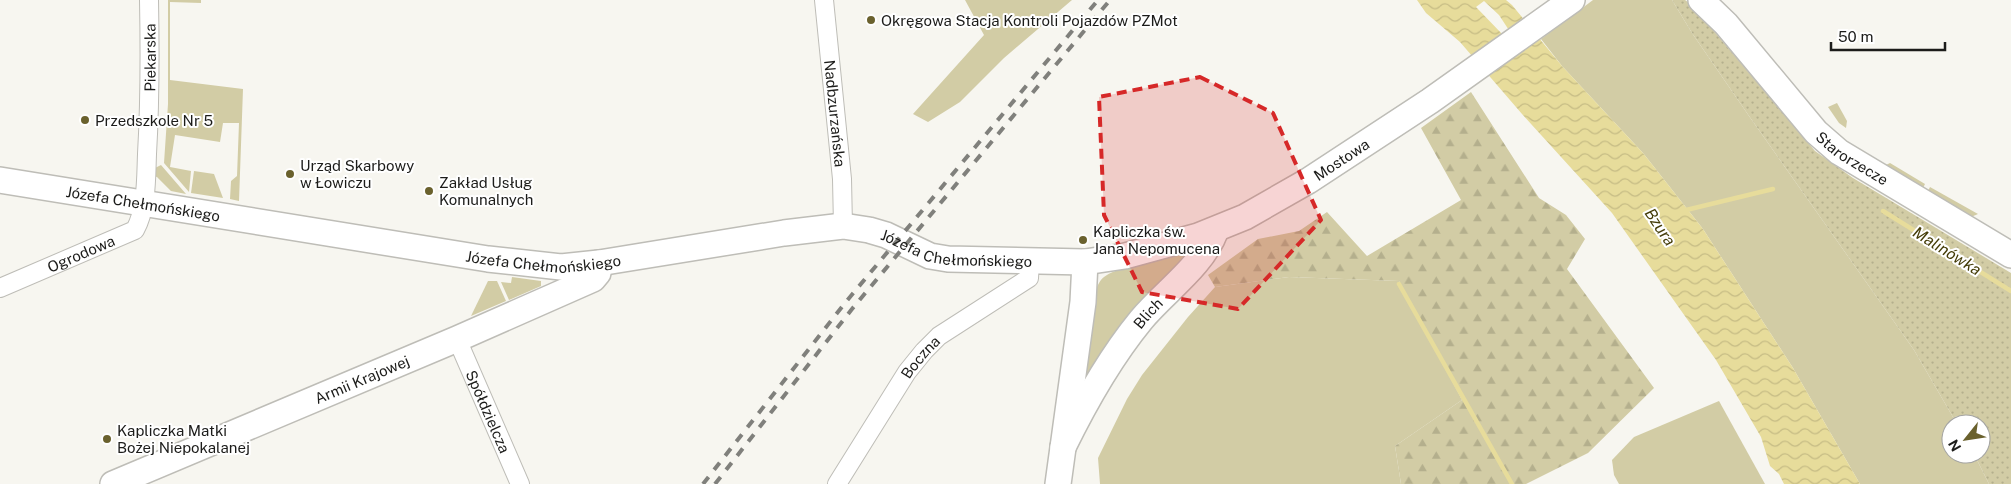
<svg xmlns="http://www.w3.org/2000/svg" width="2011" height="484" viewBox="0 0 2011 484" font-family="'Public Sans',sans-serif">
	<style>
		.grass { fill: #d2cca5 }
		.forest { fill: url(#forest-firs) }
		.park { fill: url(#park-dots) }
		.water { fill: url(#water-waves); fill-rule: evenodd }
		.lines { fill: none; stroke-linecap: round; stroke-linejoin: round }
		.stream { stroke: #e7dc9b; stroke-width: 4.5 }
		.street-casing { stroke: #bebdb7; stroke-width: 20 }
		.secondary-casing { stroke: #bebdb7; stroke-width: 28 }
		.street { stroke: #fff; stroke-width: 18 }
		.secondary { stroke: #fff; stroke-width: 25 }
		.rail { stroke: #80807c; stroke-width: 4; stroke-dasharray: 9 9; stroke-linecap: butt }
		.marked { fill: #d62828; fill-opacity: 0.2; stroke: #d62828; stroke-width: 4; stroke-dasharray: 10 6; stroke-linejoin: round }
		.poi-dot { fill: #6a612d; stroke: #fff; stroke-width: 2 }
		.labels { text-anchor: middle; dominant-baseline: central; stroke-width: 4; stroke-linejoin: round; paint-order: stroke }
		.poi-label { font-size: 15px; fill: #1c1c1a; stroke: #fff; text-anchor: start }
		.street-label { font-size: 15px; fill: #1c1c1a; stroke: #fff }
		.water-label { font-size: 16px; font-style: italic; fill: #453d09; stroke: #fff }
	</style>
	<defs>
		<pattern id="forest-firs" width="22" height="20" patternUnits="userSpaceOnUse" patternTransform="scale(1.25)"><rect width="22" height="20" fill="#d2cca5"/><path d="M5 1l3.5 6h-7zM16 11l3.5 6h-7z" fill="#b4af8d"/></pattern>
		<pattern id="park-dots" width="8" height="8" patternUnits="userSpaceOnUse" patternTransform="scale(1.25)"><rect width="8" height="8" fill="#d2cca5"/><path d="M2 2h.1M6 6h.1" fill="none" stroke="#b4af8d" stroke-width="1.8" stroke-linecap="round"/></pattern>
		<pattern id="water-waves" width="16" height="10" patternUnits="userSpaceOnUse" patternTransform="scale(1.25)"><rect width="16" height="10" fill="#e7dc9b"/><path d="M0 5q4-4 8 0t8 0" fill="none" stroke="#c6bc85"/></pattern>
	</defs>
	<rect width="100%" height="100%" fill="#f7f6f0"/>
	<g class="grass">
		<polygon points="168,0 201,0 201,3 170,2 170,80 243,89 239,201 230,199 231,181 237,176 239,123 223,123 220,142 175,135 170,167 191,171 189,192 164,163 168,104"/>
		<polygon points="965,0 1072,0 1004,58 960,102 928,122 913,114 984,35"/>
		<polygon points="1593,0 1672,0 1692,33 1749,116 1914,350 1957,424 1951,424 1951,454 1974,454 1989,484 1860,484 1793,368 1703,229 1643,153 1562,66 1541,39"/>
		<polygon points="1837,103 1847,121 1846,128 1839,123 1828,107"/>
		<polygon points="1890,163 1925,184 1923,188 1886,165"/>
		<polygon points="161,165 186,194 171,191 157,177 153,176 153,169"/>
		<polygon points="194,171 214,174 223,198 191,193"/>
		<polygon points="1930,187 1978,214 1971,217 1928,191"/>
		<path d="M1193 249 1081 390 1095 293C1097 287 1099 281 1104 277 1118 266 1173 255 1193 249Z"/>
		<polygon points="512,277 541,281 541,286 509,300 501,282 511,283"/>
		<polygon points="1289,277 1399,281 1462,400 1395,446 1401,484 1100,484 1098,458 1127,399 1142,375 1188,317 1215,287"/>
		<polygon points="488,281 497,281 506,301 471,316"/>
		<polygon points="1719,401 1765,484 1619,484 1614,475 1612,460 1634,437"/>
	</g>
	<polygon class="forest" points="1471,92 1539,198 1566,215 1585,239 1567,269 1654,388 1588,453 1526,484 1401,484 1395,446 1462,400 1399,281 1289,277 1215,287 1208,275 1258,239 1299,231 1327,212 1367,256 1461,200 1421,128"/>
	<polygon class="park" points="1672,0 1685,0 1692,5 1815,151 1853,178 2011,273 2011,484 1989,484 1974,454 1981,454 1981,424 1957,424 1914,350 1749,116 1692,33"/>
	<path class="water" d="M1417 0H1506L1512 5 1562 66 1643 153 1703 229 1793 368 1860 484H1784L1779 474 1770 466 1761 437 1716 360 1612 213 1522 114 1460 42 1426 13ZM1484 1 1499 15 1520 47 1504 36 1476 7Z"/>
	<g class="lines">
		<g class="stream">
			<polyline points="1682,211 1773,189"/>
			<polyline points="1883,211 2011,291"/>
			<polyline points="1399,284 1512,484"/>
		</g>
		<g class="street-casing">
			<g id="street">
				<path id="s1" d="M824 0 842 179 843 226"/>
				<path id="s2" d="M0 288 135 230C147 208 146 179 147 154 150 103 150 52 149 0"/>
				<path id="s3" d="M457 339 520 484"/>
				<path id="s4" d="M837 484 907 372 924 351 939 336 1029 278 1030 261"/>
			</g>
		</g>
		<g class="secondary-casing">
			<g id="secondary">
				<path id="s5" d="M1701 0 1726 24 1816 132 1839 152 2011 255"/>
				<path id="s6" d="M0 180 488 259 561 267 599 263 784 233 843 226 869 230 886 235 930 256 948 259 1085 262 1125 256 1198 236 1245 217 1308 181 1430 101 1572 0"/>
				<path id="s7" d="M1063 447C1085 402 1109 359 1141 320 1166 290 1202 267 1216 230"/>
				<path id="s8" d="M113 484 457 339 593 279 598 273 599 263"/>
				<polyline points="1058,484 1083,302 1085,262"/>
			</g>
		</g>
		<use href="#street" class="street"/>
		<use href="#secondary" class="secondary"/>
		<g class="rail">
			<polyline points="703,484 845,303 1098,0"/>
			<polyline points="715,484 852,309 1110,0"/>
		</g>
	</g>
	<path class="marked" d="M1200 77 1273 113 1321 220 1238 309 1142 292 1104 215 1099 97Z"/>
	<g class="poi-dot">
		<circle cx="871" cy="20" r="5"/>
		<circle cx="85" cy="120" r="5"/>
		<circle cx="290" cy="174" r="5"/>
		<circle cx="429" cy="191" r="5"/>
		<circle cx="1083" cy="240" r="5"/>
		<circle cx="107" cy="439" r="5"/>
	</g>
	<g class="labels">
		<g class="poi-label">
			<text x="881" y="20">Okręgowa Stacja Kontroli Pojazdów PZMot</text>
			<text x="95" y="120">Przedszkole Nr 5</text>
			<text x="300" y="165">Urząd Skarbowy<tspan x="300" dy="17">w Łowiczu</tspan></text>
			<text x="439" y="182">Zakład Usług<tspan x="439" dy="17">Komunalnych</tspan></text>
			<text x="1093" y="231">Kapliczka św.<tspan x="1093" dy="17">Jana Nepomucena</tspan></text>
			<text x="117" y="430">Kapliczka Matki<tspan x="117" dy="17">Bożej Niepokalanej</tspan></text>
		</g>
		<g class="street-label">
			<text stroke="none"><textPath href="#s2" startOffset="321">Piekarska</textPath></text>
			<text stroke="none"><textPath href="#s1" startOffset="114">Nadbzurzańska</textPath></text>
			<text stroke="none"><textPath href="#s5" startOffset="220">Starorzecze</textPath></text>
			<text stroke="none"><textPath href="#s6" startOffset="1380">Mostowa</textPath></text>
			<text stroke="none"><textPath href="#s6" startOffset="145">Józefa Chełmońskiego</textPath></text>
			<text stroke="none"><textPath href="#s6" startOffset="970">Józefa Chełmońskiego</textPath></text>
			<text stroke="none"><textPath href="#s2" startOffset="88">Ogrodowa</textPath></text>
			<text stroke="none"><textPath href="#s6" startOffset="550">Józefa Chełmońskiego</textPath></text>
			<text stroke="none"><textPath href="#s7" startOffset="159">Blich</textPath></text>
			<text stroke="none"><textPath href="#s4" startOffset="152">Boczna</textPath></text>
			<text stroke="none"><textPath href="#s8" startOffset="270">Armii Krajowej</textPath></text>
			<text stroke="none"><textPath href="#s3" startOffset="79">Spółdzielcza</textPath></text>
		</g>
		<g class="water-label">
			<text transform="translate(1660 227) rotate(56)">Bzura</text>
			<text transform="translate(1947 251) rotate(32)">Malinówka</text>
		</g>
	</g>
	<g transform="translate(1966 439) rotate(240)"><circle r="24" fill="#ffffff" stroke="#a4a4a3"/>
	<path d="M0-4L9 19L0 12L-9 19Z" fill="#6a612d"/>
	<text y="-8" font-size="14" font-weight="bold" text-anchor="middle" fill="#1c1c1a">N</text>
	</g>
	<path d="M1831 42v8h114v-8" fill="none" stroke="#1c1c1a" stroke-width="2.5"/>
	<text x="1838" y="42" font-size="15" fill="#1c1c1a" stroke="#ffffff" stroke-width="4" paint-order="stroke">50 m</text>
</svg>
